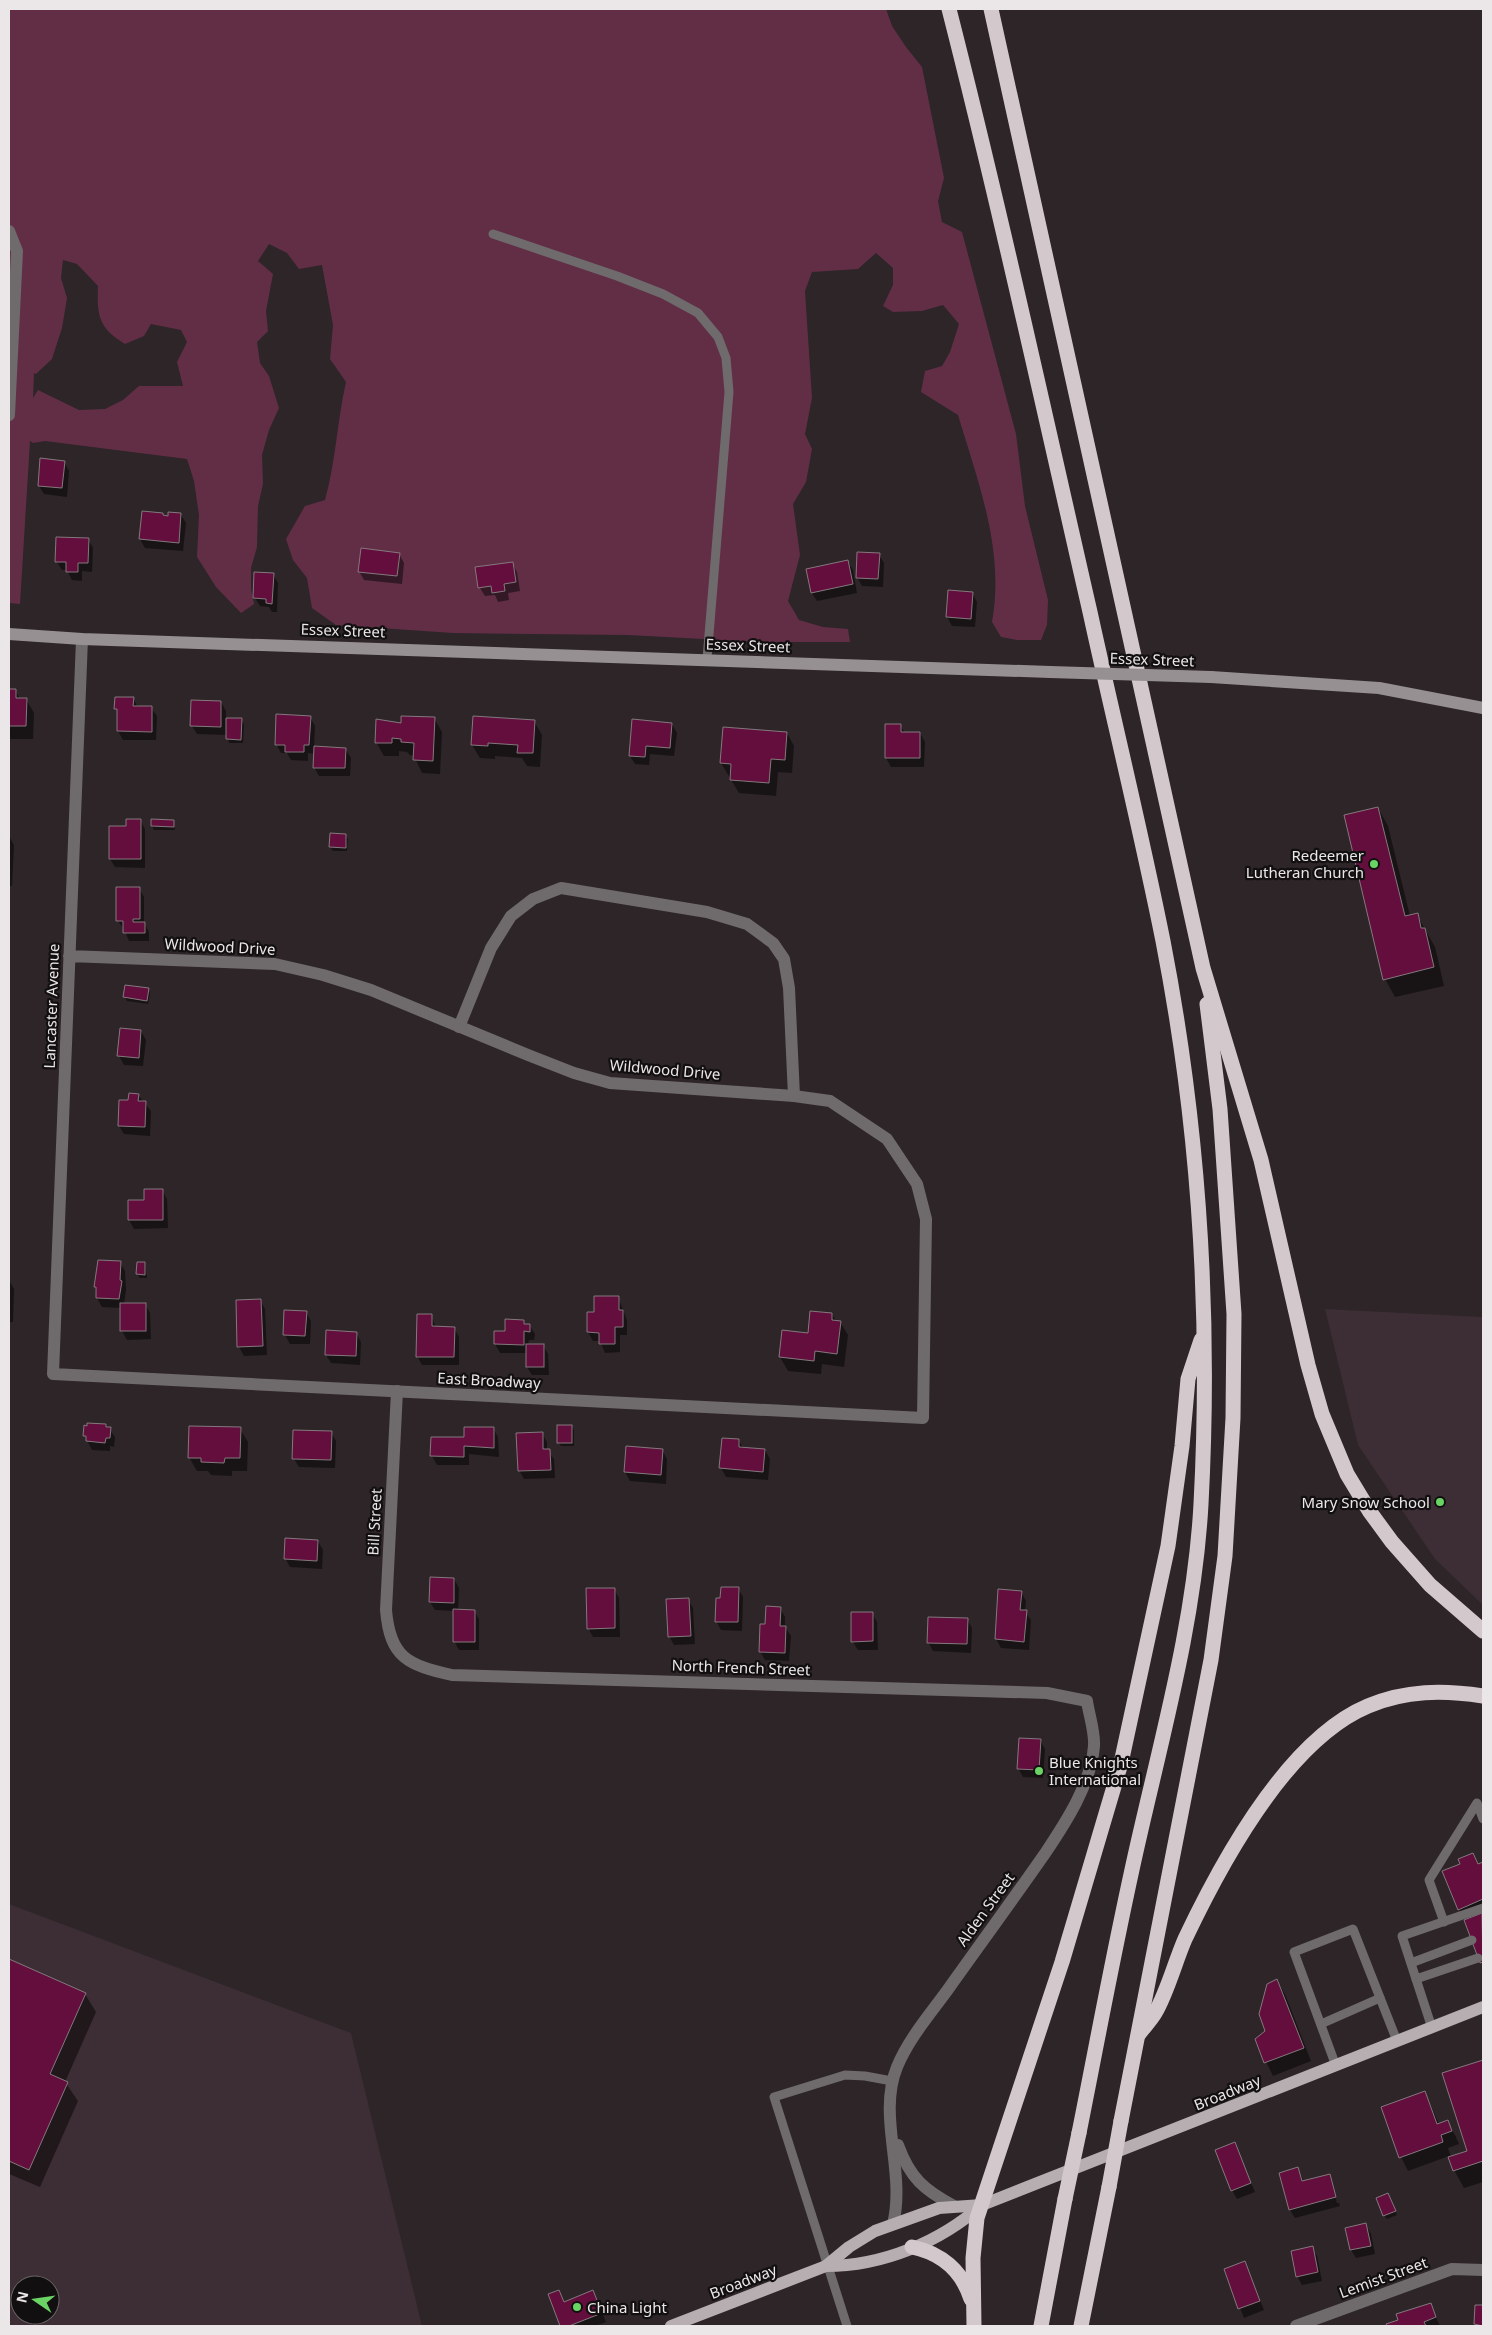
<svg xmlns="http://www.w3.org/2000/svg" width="1492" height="2335" viewBox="0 0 1492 2335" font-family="'Noto Sans',sans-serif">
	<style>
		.built { fill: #3c2e34; fill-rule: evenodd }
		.green { fill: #612e46; fill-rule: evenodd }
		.shadow { fill: #0007 }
		.building { fill: #640e3e; stroke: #83797d }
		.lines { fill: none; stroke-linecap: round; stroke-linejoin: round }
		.lane { stroke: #6f6a6c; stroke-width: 9 }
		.street { stroke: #6f6a6c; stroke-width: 12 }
		.secondary { stroke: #979093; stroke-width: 12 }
		.primary { stroke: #b6aeb1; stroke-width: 12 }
		.highway { stroke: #d3c8cc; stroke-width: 15 }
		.secondary-bridge { stroke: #979093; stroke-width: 12 }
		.highway-bridge { stroke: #d3c8cc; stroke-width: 15 }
		.poi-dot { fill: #69d364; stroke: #120f10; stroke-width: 2 }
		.labels { text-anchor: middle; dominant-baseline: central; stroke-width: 4.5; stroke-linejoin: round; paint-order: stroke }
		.street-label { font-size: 15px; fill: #ebe6e8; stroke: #120f10 }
		.poi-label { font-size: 15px; fill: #ebe6e8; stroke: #120f10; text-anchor: end }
	</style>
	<rect width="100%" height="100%" fill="#2d2528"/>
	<g class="built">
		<polygon points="1325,1309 1483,1317 1483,1605 1435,1559 1358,1445"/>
		<path d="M9 1904 351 2033 422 2326H9ZM20 2285H50V2315H20Z"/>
	</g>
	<path class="green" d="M9 9H886L892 26 906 47 922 67 944 178 938 201 942 222 962 232 1016 434 1025 506 1048 600 1047 625 1041 640H1017L1001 637 992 622C1005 551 978 482 958 415L921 392 925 371 942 366 950 352 959 324 943 305 922 311 893 312 883 306 893 285V268L876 253 858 269 812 272 805 291 812 398 805 434 812 449 806 482 793 504 800 555 788 601 799 620 823 627 848 629 850 642H760L628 635 453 633 336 625 312 608 307 578 293 560 286 539 305 506 325 500C336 461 337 421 346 382L330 359 333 325 322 265 299 269 287 253 269 244 258 261 273 274 266 311 268 331 257 342 260 363 269 376 279 408 269 430 262 455 263 484 258 506 257 547 251 568V590L254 604 241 613 216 587 197 557 199 515 194 481 187 459 45 441 33 443 30 441 20 604 9 603ZM63 260 77 264 98 286C97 315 98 328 125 344L144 336 151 324 181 330 187 342 177 362 183 386H139L123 400 105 409 79 410 38 390 33 398 34 373 36 374 52 359 62 328 67 298 61 278Z"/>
	<g class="shadow">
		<polygon points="64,462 69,471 67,497 44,494 39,486"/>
		<polygon points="181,515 186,523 183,551 145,548 140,539"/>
		<polygon points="88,539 93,548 92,572 82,571 82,581 72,580 67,570 62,570 57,562"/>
		<polygon points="399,554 404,563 402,584 364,580 359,571"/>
		<polygon points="879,555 884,563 883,587 862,586 857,577"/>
		<polygon points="848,562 853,570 857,593 817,601 812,593"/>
		<polygon points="512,563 517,572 520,591 508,593 509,600 498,602 495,595 485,596 480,588"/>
		<polygon points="273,574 278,583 277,612 272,612 269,607 260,606 255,598"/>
		<polygon points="972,593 977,602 975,627 952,626 947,617"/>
		<polygon points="9,690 15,690 20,699 26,699 34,713 33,739 9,739"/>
		<polygon points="133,698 138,708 151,708 157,716 156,740 123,740 118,731 119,714 116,709"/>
		<polygon points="221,702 226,711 226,719 241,720 244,724 243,743 229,743 227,735 197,734 192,726"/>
		<polygon points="310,717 315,726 314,748 346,750 351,758 350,776 319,776 314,767 315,754 308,753 308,761 291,760 287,753 281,753 276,744"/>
		<polygon points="434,718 442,732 440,774 422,773 414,756 410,755 407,752 399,751 399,756 384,756 376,742 402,724"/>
		<polygon points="534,721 542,735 540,767 527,766 522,758 495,756 495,759 480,758 472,745"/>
		<polygon points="672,724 677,733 674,756 650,754 649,765 635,764 630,756"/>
		<polygon points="900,725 905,733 920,733 925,742 924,767 891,767 886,758"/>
		<polygon points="724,728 787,733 794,746 792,773 778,772 776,796 739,793 721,763"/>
		<polygon points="1378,808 1388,826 1410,916 1417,915 1435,947 1444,986 1395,997 1385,979"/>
		<polygon points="140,820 145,829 145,868 115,867 110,859 127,827"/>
		<polygon points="173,821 175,830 154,830 152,826"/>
		<polygon points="345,835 348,839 347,851 333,851 330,847"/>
		<polygon points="9,836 14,845 12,886 9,886"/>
		<polygon points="139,888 144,897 144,922 149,932 149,941 129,941 124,929 117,920"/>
		<polygon points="148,989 150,993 148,1004 127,1001 125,997"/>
		<polygon points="141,1031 146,1040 143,1066 124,1065 119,1056"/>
		<polygon points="138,1095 151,1111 150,1136 124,1134 119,1126 129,1101"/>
		<polygon points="162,1190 167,1199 168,1228 134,1229 129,1220 129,1201 146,1201"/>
		<polygon points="99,1262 120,1263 125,1271 126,1290 124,1304 145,1304 150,1313 151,1339 127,1340 122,1331 121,1308 102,1307 97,1298 95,1287"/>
		<polygon points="145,1263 147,1278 140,1278 137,1274"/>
		<polygon points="9,1280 14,1289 13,1322 9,1322"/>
		<polygon points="618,1297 627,1320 627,1335 620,1335 620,1352 605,1353 600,1341 593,1341 588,1332 595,1314"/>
		<polygon points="260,1300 265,1309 267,1355 244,1356 239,1347"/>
		<polygon points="306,1312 311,1321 310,1344 290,1344 285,1335"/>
		<polygon points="832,1314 836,1321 840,1322 848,1335 844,1367 822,1364 821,1374 788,1371 780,1357"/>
		<polygon points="431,1315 436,1328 454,1328 459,1337 459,1365 422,1365 417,1356"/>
		<polygon points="523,1321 526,1325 529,1325 535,1334 534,1340 529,1340 528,1346 543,1345 548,1354 549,1375 532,1375 527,1367 527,1353 500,1353 495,1344"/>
		<polygon points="356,1333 361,1342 360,1365 331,1363 326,1355"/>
		<polygon points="106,1425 115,1437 114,1447 110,1446 110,1451 92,1450 85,1436"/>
		<polygon points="572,1426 574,1430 574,1446 561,1446 559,1443"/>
		<polygon points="493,1428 498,1437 499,1457 469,1454 469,1465 437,1465 432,1456 432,1438 465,1439"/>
		<polygon points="240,1429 248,1442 247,1471 232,1471 232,1476 211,1475 208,1471 197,1471 189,1457"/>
		<polygon points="331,1432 336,1441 335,1468 299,1467 294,1459"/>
		<polygon points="542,1433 547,1442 547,1450 554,1459 555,1478 524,1479 519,1470"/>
		<polygon points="723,1439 739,1440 743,1449 765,1450 770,1459 768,1480 726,1477 721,1468"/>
		<polygon points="662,1450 667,1459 666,1484 630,1481 625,1472"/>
		<polygon points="318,1541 323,1550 322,1569 290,1567 285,1558"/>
		<polygon points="454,1579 459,1588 458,1611 474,1611 479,1619 479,1650 459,1650 454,1641 455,1611 435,1610 430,1602"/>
		<polygon points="738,1588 743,1597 742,1631 721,1630 716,1621"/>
		<polygon points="614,1589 619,1598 620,1637 593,1637 588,1628"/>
		<polygon points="1000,1590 1021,1592 1026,1601 1025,1612 1031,1620 1029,1650 1001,1648 996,1639"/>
		<polygon points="688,1600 693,1608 695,1644 674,1645 669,1636"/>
		<polygon points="780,1608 785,1617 785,1627 791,1636 789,1661 765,1660 760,1651 766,1625"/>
		<polygon points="872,1613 877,1622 878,1650 858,1650 853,1642"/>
		<polygon points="967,1619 972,1628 971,1653 933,1651 928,1642"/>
		<polygon points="1040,1740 1045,1749 1043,1778 1023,1777 1018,1768"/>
		<polygon points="1472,1854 1479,1865 1483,1864 1483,1966 1459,1909 1462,1864"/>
		<polygon points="9,1960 85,1994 96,2012 65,2082 78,2101 40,2187 9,2174"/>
		<polygon points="1277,1981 1285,1994 1311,2061 1273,2076 1256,2040 1266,2031"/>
		<polygon points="1483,2062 1483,2182 1464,2188 1454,2170 1449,2156 1408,2171 1401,2157 1425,2092 1439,2124 1447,2121 1455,2135 1459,2144 1448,2148 1451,2157 1468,2151 1444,2074"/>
		<polygon points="1234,2144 1255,2192 1237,2199 1232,2190"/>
		<polygon points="1298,2169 1304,2182 1329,2175 1333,2183 1331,2183 1337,2203 1339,2203 1333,2183 1340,2206 1295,2218 1290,2210"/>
		<polygon points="1390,2198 1397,2215 1387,2219 1384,2215"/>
		<polygon points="1366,2225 1371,2234 1375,2254 1356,2258 1351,2250"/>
		<polygon points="1312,2248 1317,2256 1322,2281 1302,2285 1297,2276"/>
		<polygon points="1245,2263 1264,2310 1244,2318 1225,2270"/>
		<polygon points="559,2291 565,2303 593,2292 606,2322 595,2326 562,2326 549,2295"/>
		<polygon points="1430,2305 1440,2326 1388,2326 1388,2325"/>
	</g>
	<g class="building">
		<polygon points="40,458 65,461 62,488 38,486"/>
		<polygon points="142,511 163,513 163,515 168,516 168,512 181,513 179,543 139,539"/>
		<polygon points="56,537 89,538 88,563 78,563 78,572 66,572 66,562 55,562"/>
		<polygon points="361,548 400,553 397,576 358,572"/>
		<polygon points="857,552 880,553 878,579 856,578"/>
		<polygon points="848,560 853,584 811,593 806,569"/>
		<polygon points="513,562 516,582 504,584 505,591 492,593 491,586 478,588 475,567"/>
		<polygon points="254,572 274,573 272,604 266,603 266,599 253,598"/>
		<polygon points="948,590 973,592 971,619 946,617"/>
		<polygon points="9,689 16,689 16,698 27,698 26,726 9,726"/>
		<polygon points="115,697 134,697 133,706 152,706 152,732 117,731 117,709 114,709"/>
		<polygon points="191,700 221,701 221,727 190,726"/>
		<polygon points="276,714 311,716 309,745 304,745 304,752 285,752 285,745 275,745"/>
		<polygon points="401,716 435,717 433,761 413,760 414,743 401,742 401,739 392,738 392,743 375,743 376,719 401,723"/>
		<polygon points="473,716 535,720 533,753 517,753 518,745 488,743 488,746 471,745"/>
		<polygon points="226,718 242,718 241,740 226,739"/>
		<polygon points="632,719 672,723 670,748 646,746 645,757 629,756"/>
		<polygon points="885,724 901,724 901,732 920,732 920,758 885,758"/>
		<polygon points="723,727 787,732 785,760 771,759 769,783 730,780 731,764 720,763"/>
		<polygon points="314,746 346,748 345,768 313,768"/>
		<polygon points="1378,807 1405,916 1418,913 1421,928 1425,928 1434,967 1383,980 1344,815"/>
		<polygon points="126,819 141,819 141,859 109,859 109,826 126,826"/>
		<polygon points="151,819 174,820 174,827 151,826"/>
		<polygon points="330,833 346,834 346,848 329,847"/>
		<polygon points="116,887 140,887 140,919 133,919 133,922 145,922 145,933 123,933 123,921 116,921"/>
		<polygon points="125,985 149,988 147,1001 123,997"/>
		<polygon points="120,1028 141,1030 139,1058 117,1056"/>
		<polygon points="129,1093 139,1094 138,1101 146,1101 145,1127 118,1126 119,1100 128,1100"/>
		<polygon points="144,1189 163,1189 163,1220 128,1220 128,1200 144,1200"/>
		<polygon points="98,1260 121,1261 120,1280 122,1281 119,1299 96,1298 96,1287 94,1287"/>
		<polygon points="137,1262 145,1262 145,1275 136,1274"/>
		<polygon points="594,1296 619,1296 619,1310 623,1310 623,1327 615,1327 615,1344 599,1344 599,1333 587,1332 587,1312 594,1312"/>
		<polygon points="261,1299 263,1346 237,1347 236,1300"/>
		<rect x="120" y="1303" width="26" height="28"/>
		<polygon points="284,1310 307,1311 305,1336 283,1335"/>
		<polygon points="810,1311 832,1313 832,1320 841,1321 837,1354 815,1351 814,1361 779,1357 782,1330 808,1333"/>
		<polygon points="417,1314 432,1314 432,1326 455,1327 454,1357 416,1357"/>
		<polygon points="505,1319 524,1320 524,1324 530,1324 530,1332 524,1331 524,1345 494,1344 494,1331 505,1331"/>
		<polygon points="326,1330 357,1332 356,1356 325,1355"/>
		<rect x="526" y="1344" width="18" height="23"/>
		<polygon points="87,1423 106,1424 106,1427 111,1427 110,1438 106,1438 105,1443 86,1441 86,1436 83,1436 84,1425 87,1426"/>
		<rect x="557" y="1425" width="15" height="18"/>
		<polygon points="189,1426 241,1427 240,1458 225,1458 224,1463 201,1462 201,1458 188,1458"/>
		<polygon points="464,1427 494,1427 494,1448 464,1446 464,1457 430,1456 431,1437 464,1437"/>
		<polygon points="293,1430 332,1431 331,1460 292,1459"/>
		<polygon points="543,1432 543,1449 550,1449 551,1470 518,1471 516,1433"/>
		<polygon points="722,1438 739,1439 739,1447 765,1449 763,1472 719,1468"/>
		<polygon points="626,1446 663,1449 661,1475 624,1472"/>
		<polygon points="285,1538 318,1540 317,1561 284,1559"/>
		<polygon points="430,1577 454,1578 454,1603 429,1602"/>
		<polygon points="721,1587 739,1587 738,1622 715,1622 716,1598 720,1598"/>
		<polygon points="586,1588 615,1588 615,1628 587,1629"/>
		<polygon points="998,1589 1022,1591 1020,1610 1027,1610 1024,1642 995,1639"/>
		<polygon points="689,1598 691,1636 668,1637 666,1599"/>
		<polygon points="766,1606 781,1607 780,1626 786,1626 785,1653 759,1652 760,1624 765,1624"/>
		<polygon points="453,1609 475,1610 475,1642 453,1642"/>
		<polygon points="851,1612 873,1612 873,1641 851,1642"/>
		<polygon points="928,1617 968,1618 967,1644 927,1643"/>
		<polygon points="1019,1738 1041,1739 1039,1770 1017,1769"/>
		<polygon points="1473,1853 1478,1864 1483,1862 1483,1899 1458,1910 1442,1871 1460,1864 1458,1859"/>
		<polygon points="1482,1913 1483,1962 1480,1963 1464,1920"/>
		<polygon points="9,1959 86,1993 50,2074 68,2082 29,2170 9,2161"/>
		<polygon points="1277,1979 1304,2048 1264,2063 1255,2039 1265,2031 1259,2014 1267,1984"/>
		<polygon points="1483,2060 1483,2161 1453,2171 1448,2157 1467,2151 1442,2073"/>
		<polygon points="1425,2091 1437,2124 1448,2120 1452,2131 1441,2135 1443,2142 1399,2158 1381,2107"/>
		<polygon points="1235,2142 1251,2183 1231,2191 1215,2150"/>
		<polygon points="1298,2167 1302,2181 1330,2174 1336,2197 1289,2210 1279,2173"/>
		<polygon points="1388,2193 1396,2211 1383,2216 1376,2198"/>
		<polygon points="1366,2223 1371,2246 1350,2250 1345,2228"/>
		<polygon points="1313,2246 1318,2272 1296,2277 1291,2251"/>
		<polygon points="1245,2261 1260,2301 1238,2309 1224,2269"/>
		<polygon points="559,2290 564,2302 593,2290 602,2313 569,2326 560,2326 548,2294"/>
		<polygon points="1431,2303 1436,2317 1424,2322 1426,2326 1387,2326 1386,2324 1398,2320 1396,2314"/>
		<polygon points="1475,2305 1483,2305 1483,2326 1474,2324"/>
	</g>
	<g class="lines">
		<g class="lane">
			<polyline points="493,234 617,276 663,294 698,313 718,337 726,358 729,392 707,659"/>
			<polyline points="1444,1922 1429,1880 1477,1803 1483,1819"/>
			<polyline points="1411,1963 1472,1940"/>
			<polyline points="1416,1979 1478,1958"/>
			<polyline points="1321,2024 1380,1998"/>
			<polyline points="1432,2028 1402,1936 1483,1908"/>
			<polyline points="1336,2066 1294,1952 1353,1929 1397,2041"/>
			<polyline points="847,2326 774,2097 845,2075 865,2076 892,2081"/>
		</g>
		<g class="street">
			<polyline points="9,231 17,251 9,415"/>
			<polyline points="69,956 275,964 323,975 371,990 528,1055 574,1073 610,1083 794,1096 830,1101 887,1139 917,1184 926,1219 923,1418 53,1374 82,639"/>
			<polyline points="459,1027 491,948 511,916 533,899 561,888 707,912 747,924 773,943 784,959 789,988 794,1096"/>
			<path d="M397 1391 386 1610C390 1658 408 1665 452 1675L1047 1693 1087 1701C1089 1715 1095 1732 1094 1746 1091 1784 1066 1822 1046 1852 1014 1898 981 1943 949 1988 931 2013 909 2038 897 2067 877 2116 906 2172 893 2224"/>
			<path d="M898 2145C910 2178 924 2190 954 2206"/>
			<polyline points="1296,2326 1452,2269 1483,2270"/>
		</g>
		<g class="secondary">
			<polyline points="9,634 82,639 1050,672"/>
			<polyline points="1211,677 1379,688 1483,708"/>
		</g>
		<g class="primary">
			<path d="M826 2266C883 2266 940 2242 982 2205"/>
			<polyline points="671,2326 826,2266 849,2247 875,2231 939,2208 982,2205 1483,2007"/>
		</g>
		<g class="highway">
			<path d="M949 9C1000 209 1044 411 1090 612 1114 722 1141 831 1163 941 1199 1126 1211 1316 1201 1504 1195 1616 1165 1725 1140 1834 1117 1933 1099 2033 1079 2133"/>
			<polyline points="991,9 1203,968 1261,1160 1308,1365 1322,1414 1347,1474 1370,1512 1392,1542 1430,1585 1483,1631"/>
			<path d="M1139 2034C1144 2027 1151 2020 1155 2013 1167 1993 1175 1962 1185 1939 1221 1863 1287 1740 1368 1706 1406 1690 1443 1690 1483 1696"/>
			<polyline points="1121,2121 1211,1660 1225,1556 1233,1418 1234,1314 1220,1109 1207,1004"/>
			<path d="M912 2247C941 2253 962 2271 971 2299"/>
			<polyline points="974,2326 973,2258 977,2218 1062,1962 1121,1763 1168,1546 1182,1446 1188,1379 1201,1340"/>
			<polyline points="1041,2326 1065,2199"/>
			<polyline points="1081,2326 1109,2187"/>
		</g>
		<polyline class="secondary-bridge" points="1050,672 1211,677"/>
		<g class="highway-bridge">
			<polyline points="1109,2187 1121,2121"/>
			<polyline points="1065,2199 1079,2133"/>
		</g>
	</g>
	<g class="poi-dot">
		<circle cx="1374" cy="864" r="5"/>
		<circle cx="1440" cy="1502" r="5"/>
		<circle cx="1039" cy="1771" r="5"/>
		<circle cx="577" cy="2307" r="5"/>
	</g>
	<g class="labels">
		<g class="street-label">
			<text transform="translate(343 630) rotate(2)">Essex Street</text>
			<text transform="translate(748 645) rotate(2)">Essex Street</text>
			<text transform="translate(1152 659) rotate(2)">Essex Street</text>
			<text transform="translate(220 946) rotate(3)">Wildwood Drive</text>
			<text transform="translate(51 1006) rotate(-88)">Lancaster Avenue</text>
			<text transform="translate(665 1069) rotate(5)">Wildwood Drive</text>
			<text transform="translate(489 1380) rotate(3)">East Broadway</text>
			<text transform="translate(374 1522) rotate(-87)">Bill Street</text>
			<text transform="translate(741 1667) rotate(2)">North French Street</text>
			<text transform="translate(985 1909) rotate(-54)">Alden Street</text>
			<text transform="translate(1227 2092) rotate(-22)">Broadway</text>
			<text transform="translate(1383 2277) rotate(-20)">Lemist Street</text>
			<text transform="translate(743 2281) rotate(-21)">Broadway</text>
		</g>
		<g class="poi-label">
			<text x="1364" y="855">Redeemer<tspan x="1364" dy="17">Lutheran Church</tspan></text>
			<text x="1430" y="1502">Mary Snow School</text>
			<text x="1049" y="1762" text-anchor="start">Blue Knights<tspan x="1049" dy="17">International</tspan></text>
			<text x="587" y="2307" text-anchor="start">China Light</text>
		</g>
	</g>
	<rect width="1492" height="2335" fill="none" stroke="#ebe6e8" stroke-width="20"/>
	<g transform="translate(35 2300) rotate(283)"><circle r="24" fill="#120f10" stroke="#696566"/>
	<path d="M0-4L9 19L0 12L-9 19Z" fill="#69d364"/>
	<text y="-8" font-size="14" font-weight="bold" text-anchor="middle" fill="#ebe6e8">N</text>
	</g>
</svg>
